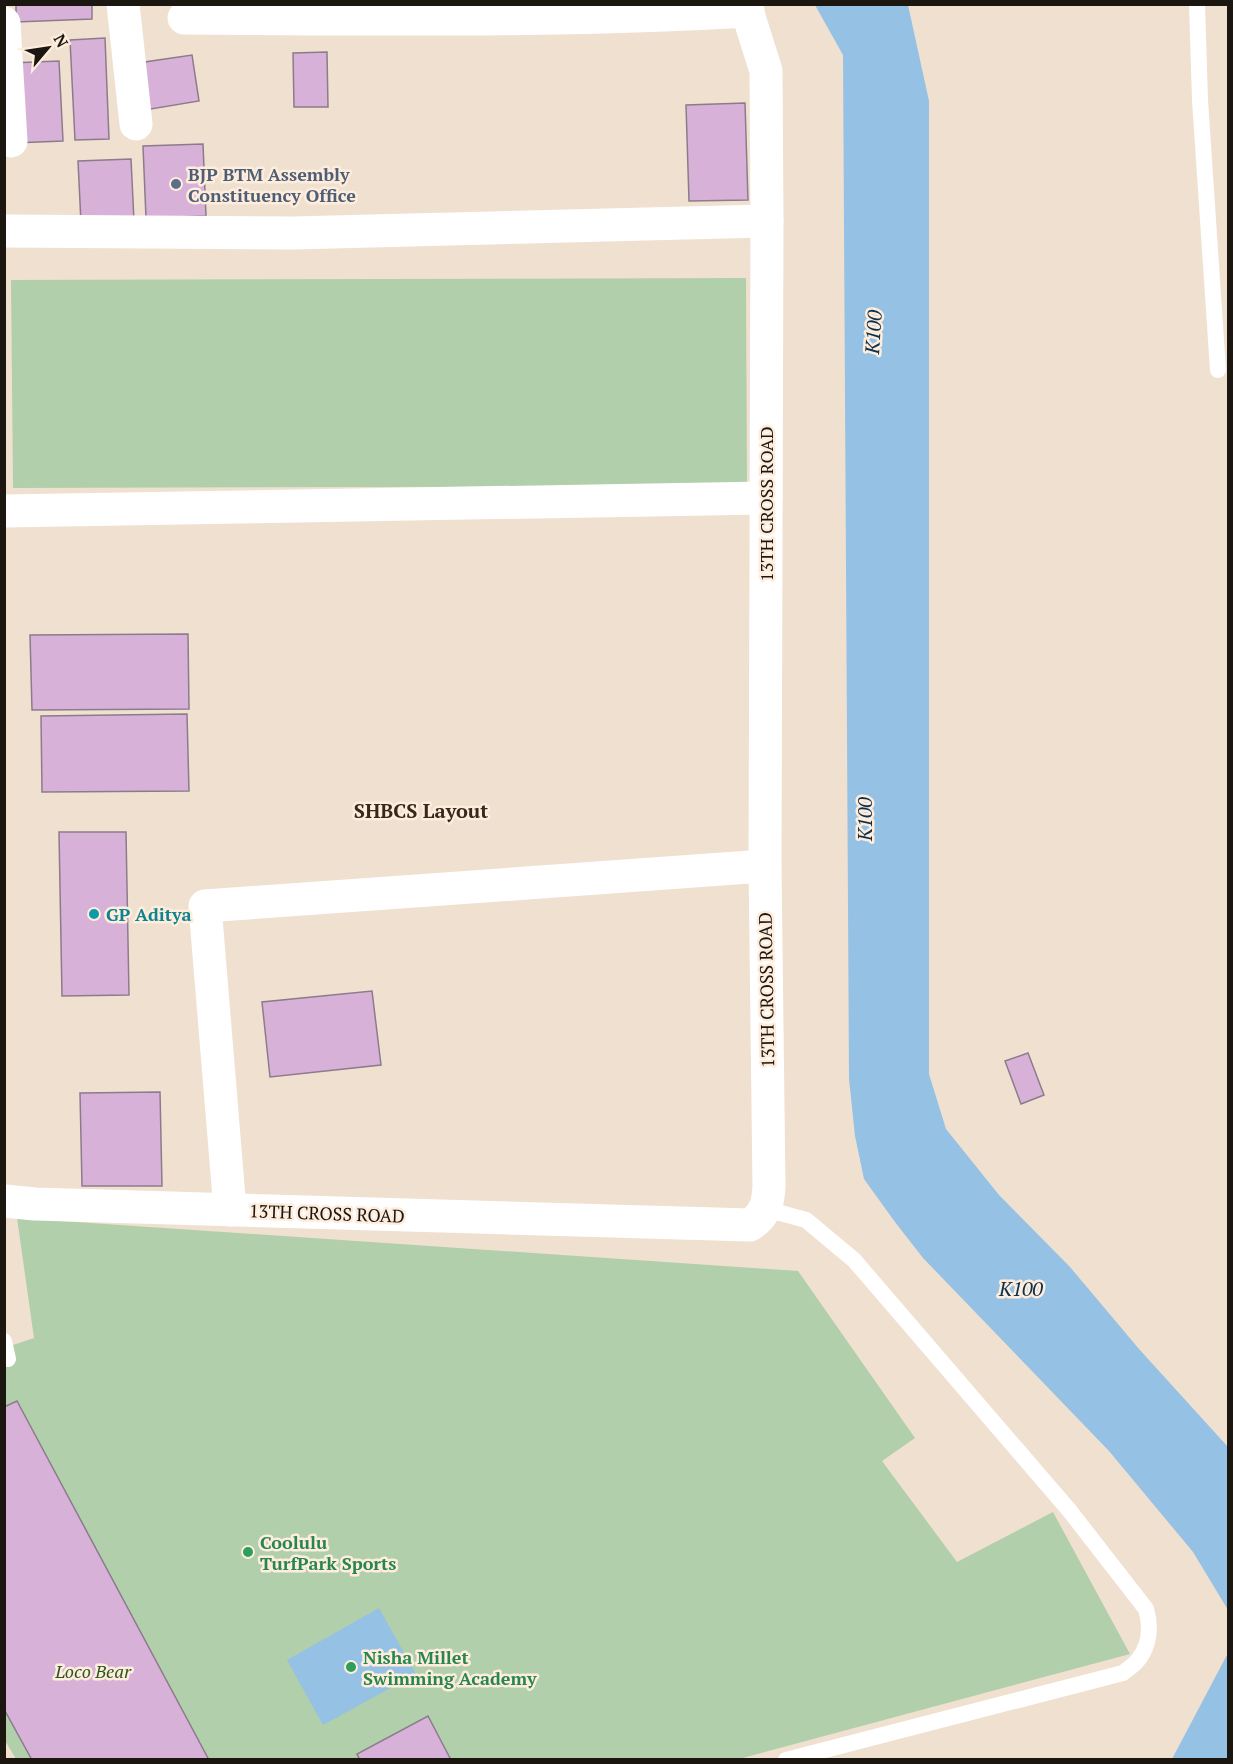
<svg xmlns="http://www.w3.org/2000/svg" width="1233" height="1764" viewBox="0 0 1233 1764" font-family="'PT Serif',serif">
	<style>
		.green { fill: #b2cfab }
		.water { fill: #95c1e4 }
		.building { fill: #d8b1d8; stroke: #8b7c8b; stroke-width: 1.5 }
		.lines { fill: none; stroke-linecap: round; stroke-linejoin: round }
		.lane { stroke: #fff; stroke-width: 16 }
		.street { stroke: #fff; stroke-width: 33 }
		.service-dot { fill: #5c6f8a; stroke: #feeddd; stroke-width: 2 }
		.culture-dot { fill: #0f9aa8; stroke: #feeddd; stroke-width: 2 }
		.leisure-dot { fill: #2e9e5b; stroke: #feeddd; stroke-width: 2 }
		.labels { text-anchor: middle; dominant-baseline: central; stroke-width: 5; stroke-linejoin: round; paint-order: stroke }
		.service-label { font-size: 18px; font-weight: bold; fill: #4e5e75; stroke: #feeddd; text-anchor: start }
		.street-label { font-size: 18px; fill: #1c1611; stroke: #feeddd }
		.culture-label { font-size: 18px; font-weight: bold; fill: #0d838f; stroke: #feeddd; text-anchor: start }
		.leisure-label { font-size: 18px; font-weight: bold; fill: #27864d; stroke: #feeddd; text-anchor: start }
		.park-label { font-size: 18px; font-style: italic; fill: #29561e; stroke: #feeddd }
		.water-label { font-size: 20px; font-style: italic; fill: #0e3048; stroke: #feeddd }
		.neighbourhood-label { font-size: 20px; font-weight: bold; fill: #35291d; stroke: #feeddd }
	</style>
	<rect width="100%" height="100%" fill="#f0e0d0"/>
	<g class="green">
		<polygon points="746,278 747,486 13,488 11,280"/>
		<polygon points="17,1218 798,1271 915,1438 882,1461 957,1562 1053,1512 1130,1654 739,1759 16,1759 4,1739 4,1348 34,1338"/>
	</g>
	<g class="water">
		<polygon points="815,5 908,5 929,101 929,1074 946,1129 999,1195 1070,1267 1139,1349 1228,1447 1228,1610 1193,1552 1109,1451 923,1258 895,1222 864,1179 855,1136 849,1079 843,55"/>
		<polygon points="379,1608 416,1674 323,1725 287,1660"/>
		<polygon points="1228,1653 1228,1759 1172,1759"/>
	</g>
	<g class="building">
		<polygon points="16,4 92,4 92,19 16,22"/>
		<polygon points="105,38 109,139 75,140 70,40"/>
		<polygon points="327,52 328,107 294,107 293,53"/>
		<polygon points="192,55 199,101 145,110 138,63"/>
		<polygon points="59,61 63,141 14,143 10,63"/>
		<polygon points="745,103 748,200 689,201 686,105"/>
		<polygon points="203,144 206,216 146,218 143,146"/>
		<polygon points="131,159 134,221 81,223 78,161"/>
		<polygon points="188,634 189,709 32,710 30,635"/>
		<polygon points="187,714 189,791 42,792 41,716"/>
		<polygon points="59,832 126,832 129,995 62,996"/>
		<polygon points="372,991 381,1065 270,1077 262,1002"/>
		<polygon points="1028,1053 1044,1095 1021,1104 1005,1061"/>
		<polygon points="160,1092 162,1186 82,1186 80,1093"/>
		<polygon points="17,1401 209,1760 32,1760 4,1709 4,1407"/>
		<polygon points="428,1716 451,1760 360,1760 357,1754"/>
	</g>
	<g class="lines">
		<g class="lane">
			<polyline points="1197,4 1200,100 1218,370"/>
			<path d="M766 1209 806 1220 854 1260 1069 1510 1146 1609C1151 1626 1150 1645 1138 1660 1134 1665 1128 1669 1123 1673L786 1760"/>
			<polyline points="4,1341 8,1359"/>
		</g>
		<g class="street">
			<polyline points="123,4 136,124"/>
			<path d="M184 18C372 19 560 22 748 11"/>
			<polyline points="4,23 11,141"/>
			<polyline points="4,231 293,233 767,221"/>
			<polyline points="4,511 766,498"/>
			<path d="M4 1201 35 1204 750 1225C765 1215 768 1204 769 1187L765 866 767 221 766 71 745 4"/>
			<polyline points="230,1210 205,906 765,866"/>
		</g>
	</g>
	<circle class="service-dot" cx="176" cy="184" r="6"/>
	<circle class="culture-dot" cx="94" cy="914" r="6"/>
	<g class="leisure-dot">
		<circle cx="248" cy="1552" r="6"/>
		<circle cx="351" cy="1667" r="6"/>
	</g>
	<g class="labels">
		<g class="service-label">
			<text x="188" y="174">BJP BTM Assembly<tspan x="188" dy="21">Constituency Office</tspan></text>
		</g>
		<g class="street-label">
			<text transform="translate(766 504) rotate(-90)">13TH CROSS ROAD</text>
			<text transform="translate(766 990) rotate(-91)">13TH CROSS ROAD</text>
			<text transform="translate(327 1213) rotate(2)">13TH CROSS ROAD</text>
		</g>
		<g class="culture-label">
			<text x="106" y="914">GP Aditya</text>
		</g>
		<g class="leisure-label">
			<text x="260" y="1542">Coolulu<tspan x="260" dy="21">TurfPark Sports</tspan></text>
			<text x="363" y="1657">Nisha Millet<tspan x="363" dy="21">Swimming Academy</tspan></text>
		</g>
		<g class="park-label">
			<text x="93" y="1671">Loco Bear</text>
		</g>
		<g class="water-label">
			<text transform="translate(873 332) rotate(-86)">K100</text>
			<text transform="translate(864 819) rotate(-90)">K100</text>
			<text x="1021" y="1288">K100</text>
		</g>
		<g class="neighbourhood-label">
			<text x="421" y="810">SHBCS Layout</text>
		</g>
	</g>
	<rect width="1233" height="1764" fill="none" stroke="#1c1611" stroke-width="12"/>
	<g transform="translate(48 48) rotate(61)" stroke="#feeddd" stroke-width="4.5" paint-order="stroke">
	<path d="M0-4.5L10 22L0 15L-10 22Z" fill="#1c1611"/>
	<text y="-9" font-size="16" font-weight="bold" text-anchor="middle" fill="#1c1611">N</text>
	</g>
</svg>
